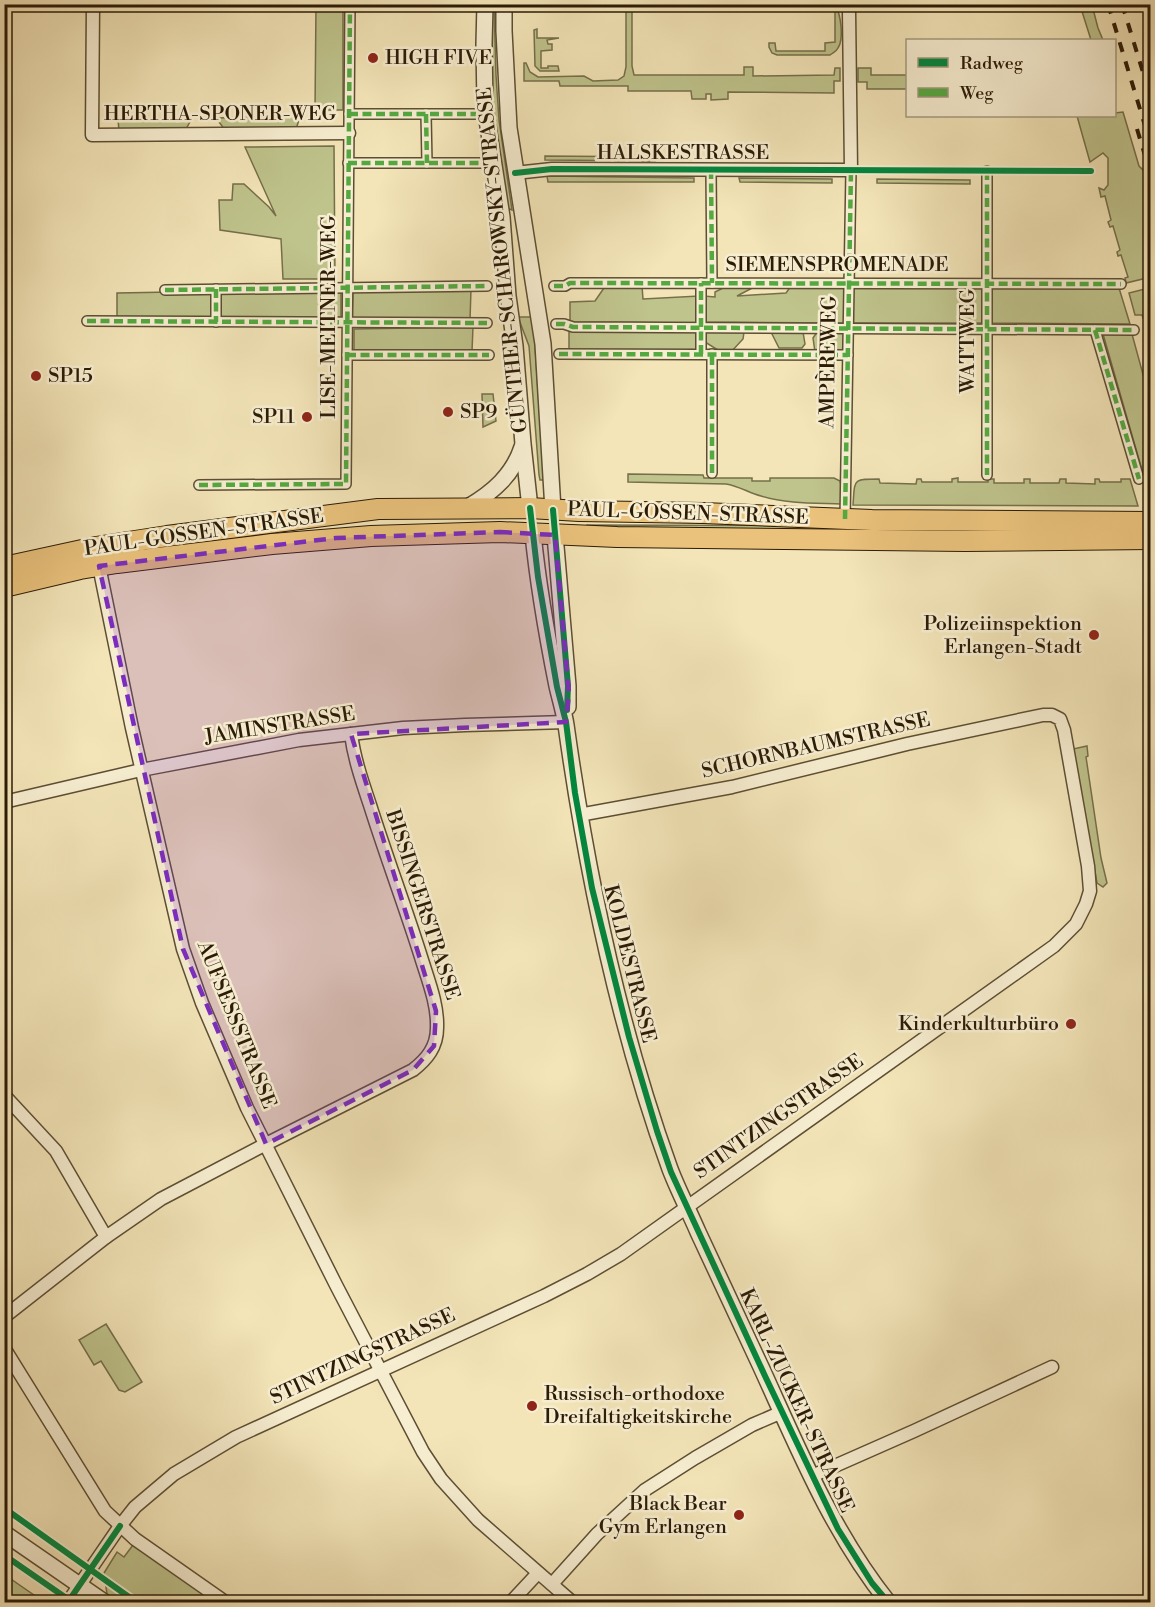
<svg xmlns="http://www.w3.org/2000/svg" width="1155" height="1607" viewBox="0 0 1155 1607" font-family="'Libre Bodoni',serif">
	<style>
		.green { fill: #bfc38c; stroke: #756f4a; stroke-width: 1.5 }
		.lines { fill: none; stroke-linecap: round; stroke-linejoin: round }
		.pedestrian-casing { stroke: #5d4e33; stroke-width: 12 }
		.minor-casing { stroke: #5d4e33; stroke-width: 15 }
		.tertiary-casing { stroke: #5d4e33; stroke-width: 18 }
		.primary-casing { stroke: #2b1b07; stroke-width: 22 }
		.pedestrian { stroke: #f7eed1; stroke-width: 9 }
		.minor { stroke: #f7eed1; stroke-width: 12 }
		.tertiary { stroke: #f7eed1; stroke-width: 15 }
		.primary { stroke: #eac27c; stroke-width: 20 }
		.rail { stroke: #2b1b07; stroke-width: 4; stroke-dasharray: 10 10; stroke-linecap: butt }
		.quiet { stroke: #54a941; stroke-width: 4.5; stroke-dasharray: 9 4.5; stroke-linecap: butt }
		.cycleway-casing { stroke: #f7eed1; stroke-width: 10 }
		.cycleway { stroke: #00873e; stroke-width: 6 }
		.marked { fill: #7b2cbf; fill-opacity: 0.2; stroke: #7b2cbf; stroke-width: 4.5; stroke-dasharray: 12 8; stroke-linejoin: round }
		.poi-dot { fill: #8f2418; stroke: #f7eed1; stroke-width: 2 }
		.labels { text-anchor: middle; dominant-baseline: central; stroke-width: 5; stroke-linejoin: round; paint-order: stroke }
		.poi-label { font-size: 20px; fill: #2b1b07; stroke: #f7eed1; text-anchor: start }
		.street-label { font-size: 20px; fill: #2b1b07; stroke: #f7eed1 }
	</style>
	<rect width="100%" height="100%" fill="#f3e5b8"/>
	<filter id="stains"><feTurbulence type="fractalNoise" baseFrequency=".00333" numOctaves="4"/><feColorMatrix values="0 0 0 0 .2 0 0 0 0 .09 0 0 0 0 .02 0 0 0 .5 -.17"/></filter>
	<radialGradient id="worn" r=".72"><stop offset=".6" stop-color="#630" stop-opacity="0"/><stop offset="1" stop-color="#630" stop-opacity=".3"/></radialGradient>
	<g class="green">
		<polygon points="316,5 343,5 343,110 315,110"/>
		<polygon points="490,5 494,5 496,75 499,120 512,210 507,208 497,146 493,107 489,19"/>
		<polygon points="626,5 632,5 632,66 634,75 744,75 744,67 753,67 753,76 834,75 835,68 840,68 840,81 834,81 834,93 728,92 728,99 711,100 711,94 706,94 706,99 692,99 691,91 628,91 628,86 560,86 559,81 524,81 524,63 526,63 530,72 538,77 584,76 593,81 618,80 624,76 626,67"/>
		<path d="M824 5H835C841 14 844 39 838 48 836 52 834 52 830 55H777L772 53 769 47V43H775L776 51H825V43L835 42V11H827Z"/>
		<polygon points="1080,5 1092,5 1098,28 1103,40 1091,40"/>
		<polygon points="537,29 537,38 559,38 547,40 548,44 552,44 552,50 541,51 541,68 548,68 548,66 558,66 559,71 540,71 535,66 534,30"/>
		<polygon points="858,68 871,68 871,75 907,75 907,89 867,89 867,82 858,82"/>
		<polygon points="1123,112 1139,166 1145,172 1150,188 1150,318 1143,318 1142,315 1135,315 1129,293 1149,288 1147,278 1126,283 1125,278 1128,277 1121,255 1118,256 1117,252 1120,250 1113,226 1110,227 1108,222 1111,220 1105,196 1101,197 1099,188 1104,190 1108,185 1108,158 1103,153 1090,162 1077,116 1114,116 1115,113"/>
		<polygon points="265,117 265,121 272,121 272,117 300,117 296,129 225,130 216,118"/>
		<polygon points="192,118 185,131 119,131 118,119"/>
		<polygon points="334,146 335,279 283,279 281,239 220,230 219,200 232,200 233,184 244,184 269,207 276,216 245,147"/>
		<polygon points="545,156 661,157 655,161 545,160"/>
		<polygon points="547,176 694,178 694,182 548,182"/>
		<polygon points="739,178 832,179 832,183 740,182"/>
		<polygon points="877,179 970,180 970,184 877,183"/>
		<polygon points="606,285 642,286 643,299 699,296 699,323 570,322 570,302 595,301"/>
		<polygon points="727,286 756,286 737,296 786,293 791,286 845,288 845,323 705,322 704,296 715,297 715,292"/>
		<polygon points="989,287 1119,288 1130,324 989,323"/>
		<rect x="851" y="288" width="131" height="35"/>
		<polygon points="471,289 470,320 352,318 353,290"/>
		<polygon points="285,290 341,290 341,318 117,318 117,293"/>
		<polygon points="518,317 531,317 534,331 544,480 540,480 539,475 529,346"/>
		<polygon points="473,327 472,351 354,351 354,329"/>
		<polygon points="698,330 698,352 569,352 569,331"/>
		<polygon points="705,332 744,332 743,339 731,352 721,352 705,342"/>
		<polygon points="771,332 803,332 805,344 802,348 779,348"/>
		<polygon points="817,332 845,332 845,353 815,352 813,338"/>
		<polygon points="1103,334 1132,334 1150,400 1150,498"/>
		<polygon points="482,394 493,394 496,421 483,427"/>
		<path d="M628 474 703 475 704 478H752V481H770V478H834L840 481 842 488 841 504C814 503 787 504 761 496 749 493 739 486 726 484L628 482Z"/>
		<path d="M958 478V482H988V479H994V483H1024V479H1030V483H1059L1060 479H1066V483L1095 484V479H1099L1100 482H1121V479H1130L1138 506 853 505C855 479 852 479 879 479L880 483 916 484 917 479H921L922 482H952V479Z"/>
		<polygon points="587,525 958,526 959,535 587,530"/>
		<polygon points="1087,746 1088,756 1086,757 1101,858 1107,883 1103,887 1097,883 1073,749"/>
		<polygon points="106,1324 142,1382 125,1392 119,1390 101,1361 94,1365 79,1340"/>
		<polygon points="133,1545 216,1602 120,1602 107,1594 104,1573 117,1552 124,1557"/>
		<polygon points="4,1575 5,1575 44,1602 5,1602"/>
	</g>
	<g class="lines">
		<g class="pedestrian-casing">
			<g id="pedestrian">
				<polyline points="349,114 476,114"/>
				<polyline points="426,114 427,163"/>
				<polyline points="348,163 481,163"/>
				<polyline points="711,170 712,283"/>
				<polyline points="987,171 987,475"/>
				<polyline points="554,286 565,286 570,283 1121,284"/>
				<polyline points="216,289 216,322"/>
				<polyline points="165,290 487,286"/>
				<polyline points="87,321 487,323"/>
				<polyline points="556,324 564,324 573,327 1134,330"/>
				<polyline points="1095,330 1139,479"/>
				<polyline points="559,354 848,355"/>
				<polyline points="701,354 701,283"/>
				<polyline points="347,355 489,355"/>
				<polyline points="712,473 712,354"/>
				<polyline points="199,485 346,484 350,4"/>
				<polyline points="845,519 851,170"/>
			</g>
		</g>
		<g class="minor-casing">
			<g id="minor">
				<polyline points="93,4 92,135 349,133"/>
				<polyline points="515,173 552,169 851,170 849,11 847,4"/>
				<polyline points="99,566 132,728 183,949 202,1003 247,1108 336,1285 423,1452 441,1479 478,1520 572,1602"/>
				<polyline points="4,802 141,770 299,740 403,728 465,725 566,722"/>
				<polyline points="4,1095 56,1151 106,1237"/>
				<path d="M4 1317 106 1237 161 1199 266 1144 413 1070C427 1059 437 1047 437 1028 438 1004 428 980 421 957 405 906 386 856 370 805 362 781 354 758 351 734"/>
				<polyline points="4,1348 105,1511 135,1539 225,1602"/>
				<polyline points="812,1476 914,1431 1052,1367"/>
				<polyline points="552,1584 597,1534 645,1490 695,1458 752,1425 782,1412"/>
				<polyline points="68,1602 120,1526 135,1507 174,1474 236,1437 544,1296 587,1274 621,1254 1054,946 1076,924 1086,904 1090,891 1088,866 1064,730 1060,719 1052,715 1043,715 907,744 732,787 579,815"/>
				<polyline points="511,1602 538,1573"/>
			</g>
		</g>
		<g class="tertiary-casing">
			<g id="tertiary">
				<polyline points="485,4 484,44 485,107 502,217 508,296 515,346 523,444 530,508"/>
				<polyline points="504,4 504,31 509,128 543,344 553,510"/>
				<path d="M468 507C493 492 513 475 522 447"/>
				<path d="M533 534C538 584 547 636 557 686 560 699 564 712 566 725 587 875 618 1026 670 1169 678 1190 689 1211 698 1232 719 1277 740 1322 761 1367 798 1448 832 1532 888 1602"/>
				<polyline points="555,535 568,686 568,707"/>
				<polyline points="4,1533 104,1602"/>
			</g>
		</g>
		<g class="primary-casing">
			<g id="primary">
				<polyline points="4,567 96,547 167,536 378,509 530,508 579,511 703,513 872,520 1150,522"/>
				<polyline points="4,587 80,569 117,563 272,544 371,536 500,532 617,537 965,541 1150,539"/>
			</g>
		</g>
		<use href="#pedestrian" class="pedestrian"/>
		<use href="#minor" class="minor"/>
		<use href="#tertiary" class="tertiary"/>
		<use href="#primary" class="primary"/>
		<g class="rail">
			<polyline points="1108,4 1150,142"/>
			<polyline points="1122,4 1150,95"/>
			<polyline points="1137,129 1150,172"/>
		</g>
		<g class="quiet">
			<polyline points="349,114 476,114"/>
			<polyline points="426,114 427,163"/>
			<polyline points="348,163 481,163"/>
			<polyline points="711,170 712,283"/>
			<polyline points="987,171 987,475"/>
			<polyline points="554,286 565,286 570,283 1121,284"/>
			<polyline points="216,289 216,322"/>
			<polyline points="165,290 487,286"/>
			<polyline points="87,321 487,323"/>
			<polyline points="556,324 564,324 573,327 1134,330"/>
			<polyline points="1095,330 1139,479"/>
			<polyline points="559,354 848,355"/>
			<polyline points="701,354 701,283"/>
			<polyline points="347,355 489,355"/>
			<polyline points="712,473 712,354"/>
			<polyline points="199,485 346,484 350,4"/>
			<polyline points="845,519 851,170"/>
		</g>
		<g class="cycleway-casing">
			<g id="cycleway">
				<polyline points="515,173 552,169 1091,171"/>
				<polyline points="530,508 538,577 557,687 566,722 575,793 592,888 629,1037 657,1131 671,1172 765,1376 838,1529 872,1583 888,1602"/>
				<polyline points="553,510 568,686 567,710"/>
				<polyline points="4,1508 136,1602"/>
				<polyline points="4,1555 72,1602"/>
				<polyline points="68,1602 120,1526"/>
			</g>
		</g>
		<use href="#cycleway" class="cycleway"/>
	</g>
	<path class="marked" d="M500 532 555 535 569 693 566 722 351 734 436 1011 434 1046 413 1070 266 1144 183 949 99 566 336 538Z"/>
	<g class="poi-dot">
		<circle cx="373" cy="58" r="6"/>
		<circle cx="36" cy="376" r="6"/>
		<circle cx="448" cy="412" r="6"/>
		<circle cx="307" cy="417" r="6"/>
		<circle cx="1094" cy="635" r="6"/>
		<circle cx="1071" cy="1024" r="6"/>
		<circle cx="532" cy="1406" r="6"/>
		<circle cx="739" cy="1515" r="6"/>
	</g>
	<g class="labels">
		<g class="poi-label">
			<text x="385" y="58">HIGH FIVE</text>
			<text x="48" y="376">SP15</text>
			<text x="460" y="412">SP9</text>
			<text x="295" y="417" text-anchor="end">SP11</text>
			<text x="1082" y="624" text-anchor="end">Polizeiinspektion<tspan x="1082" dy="23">Erlangen-Stadt</tspan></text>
			<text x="1059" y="1024" text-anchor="end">Kinderkulturbüro</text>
			<text x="544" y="1394">Russisch-orthodoxe<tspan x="544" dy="23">Dreifaltigkeitskirche</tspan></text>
			<text x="727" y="1504" text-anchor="end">Black Bear<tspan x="727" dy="23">Gym Erlangen</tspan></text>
		</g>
		<g class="street-label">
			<text x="220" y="114">HERTHA-SPONER-WEG</text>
			<text x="683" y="153">HALSKESTRASSE</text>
			<text transform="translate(503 260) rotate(-96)">GÜNTHER-SCHAROWSKY-STRASSE</text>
			<text x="837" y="265">SIEMENSPROMENADE</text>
			<text transform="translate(329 317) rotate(-90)">LISE-MEITNER-WEG</text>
			<text transform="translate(968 341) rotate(-90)">WATTWEG</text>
			<text transform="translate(829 362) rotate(-89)">AMPÈREWEG</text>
			<text transform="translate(688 514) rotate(2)">PAUL-GOSSEN-STRASSE</text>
			<text transform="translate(204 533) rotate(-8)">PAUL-GOSSEN-STRASSE</text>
			<text transform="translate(280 726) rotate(-9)">JAMINSTRASSE</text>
			<text transform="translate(816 746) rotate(-13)">SCHORNBAUMSTRASSE</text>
			<text transform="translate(422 905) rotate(72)">BISSINGERSTRASSE</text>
			<text transform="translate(629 964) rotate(76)">KOLDESTRASSE</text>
			<text transform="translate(236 1025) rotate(68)">AUFSESSSTRASSE</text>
			<text transform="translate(779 1117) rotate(-35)">STINTZINGSTRASSE</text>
			<text transform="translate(363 1357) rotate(-25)">STINTZINGSTRASSE</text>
			<text transform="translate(796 1401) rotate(65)">KARL-ZUCKER-STRASSE</text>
		</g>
	</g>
	<rect width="1155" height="1607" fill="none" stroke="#f3e5b8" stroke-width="24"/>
	<rect x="6" y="6" width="1143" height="1595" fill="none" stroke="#2b1b07" stroke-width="3"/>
	<rect x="12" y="12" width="1131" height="1583" fill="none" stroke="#2b1b07" stroke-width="1.5"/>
	<rect x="906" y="39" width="210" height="78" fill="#f7eed1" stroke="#a59a80" stroke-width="1.5"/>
	<rect x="918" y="58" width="30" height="9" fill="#00873e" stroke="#a59a80" stroke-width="1.5"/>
	<text x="960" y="69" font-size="18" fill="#2b1b07">Radweg</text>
	<rect x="918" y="88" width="30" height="9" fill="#54a941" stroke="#a59a80" stroke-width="1.5"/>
	<text x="960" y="99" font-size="18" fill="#2b1b07">Weg</text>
	<rect width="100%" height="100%" filter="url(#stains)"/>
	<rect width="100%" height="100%" fill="url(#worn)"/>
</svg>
